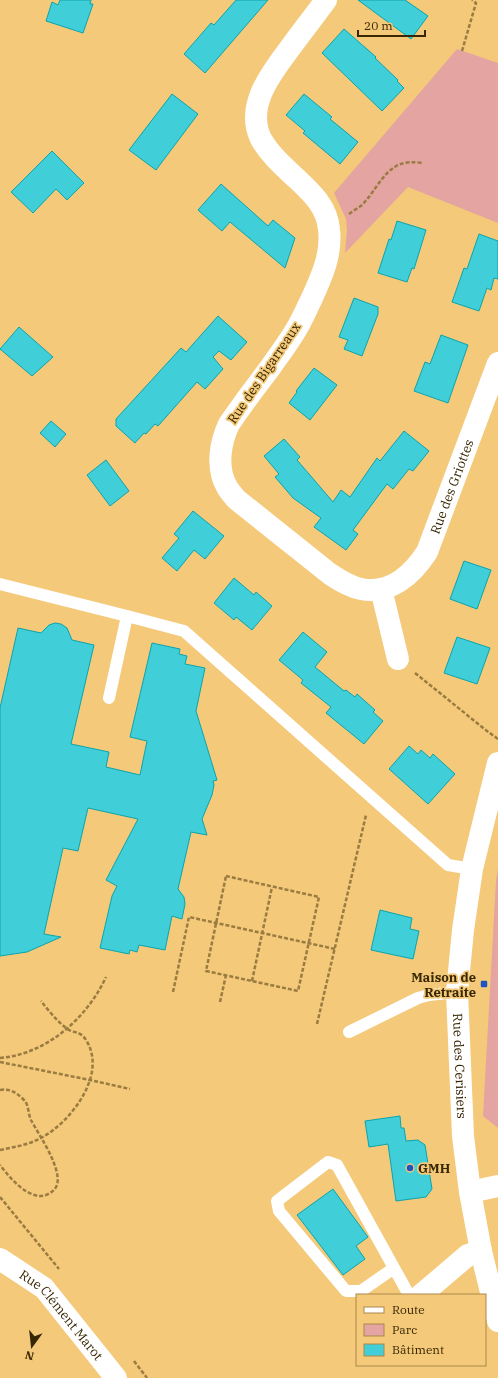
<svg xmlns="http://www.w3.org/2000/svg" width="498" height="1378" viewBox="0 0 498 1378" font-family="'IBM Plex Serif',serif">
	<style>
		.green { fill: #e4a4a2 }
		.building { fill: #40ced8; stroke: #0ca4ad }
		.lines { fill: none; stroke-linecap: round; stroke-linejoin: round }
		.path { stroke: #9a7b41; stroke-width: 2.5; stroke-dasharray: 4 2; stroke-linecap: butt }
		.service { stroke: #fff; stroke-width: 12 }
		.minor { stroke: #fff; stroke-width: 22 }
		.tertiary { stroke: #fff; stroke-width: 22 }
		.poi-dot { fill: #1d54c1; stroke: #f4c979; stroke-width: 1.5 }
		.labels { text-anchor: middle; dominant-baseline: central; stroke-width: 3.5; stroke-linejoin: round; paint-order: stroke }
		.street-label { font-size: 13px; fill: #382704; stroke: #f4c979 }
		.poi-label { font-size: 13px; font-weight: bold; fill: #382704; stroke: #f4c979; text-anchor: end }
	</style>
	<rect width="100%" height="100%" fill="#f4c979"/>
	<g class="green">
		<polygon points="457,49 498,63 498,223 408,187 345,253 347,230 346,219 334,193"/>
		<polygon points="498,868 498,1128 483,1116 496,881"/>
	</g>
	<g class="building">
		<polygon points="60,0 91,0 90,4 93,4 83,33 46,21 52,2 58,5"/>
		<polygon points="236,0 268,0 205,73 184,54 211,23 214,25"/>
		<polygon points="358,0 405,0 428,16 411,39"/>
		<polygon points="344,29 376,57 375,58 398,80 397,81 404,88 382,111 322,53"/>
		<polygon points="172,94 198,114 156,170 129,150"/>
		<polygon points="304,94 332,117 330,119 358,142 340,164 303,133 305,131 286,115"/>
		<polygon points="52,151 84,183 67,200 56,189 33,213 11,192"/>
		<polygon points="221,184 268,226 273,220 295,238 285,268 230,222 222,231 198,210"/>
		<polygon points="397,221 426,230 414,269 412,268 407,282 378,273 389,239 391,240"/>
		<polygon points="479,234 498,241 498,279 494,278 491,290 487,288 479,311 452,302 464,268 467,269"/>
		<polygon points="354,298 378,307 378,314 362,356 344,349 348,340 339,337"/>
		<polygon points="218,316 247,342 231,360 219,351 213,357 223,369 205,389 197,382 158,426 155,424 146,434 144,433 135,443 116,426 116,419 181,348 186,352"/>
		<polygon points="19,327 53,357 32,376 0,349"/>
		<polygon points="441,335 468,345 448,403 414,391 425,362 430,364"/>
		<polygon points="314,368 337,385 310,420 289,403 297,392 296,391"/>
		<polygon points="51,421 66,434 55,447 40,433"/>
		<polygon points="404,431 429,451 413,471 409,469 393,489 387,484 353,530 358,534 346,550 314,527 321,518 293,498 275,477 279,474 264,456 284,439 300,457 297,460 333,502 341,490 350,497 377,458 380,461"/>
		<polygon points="106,460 129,491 110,506 87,475"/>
		<polygon points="193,511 224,536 205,559 194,550 177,571 162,558 179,538 174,534"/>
		<polygon points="464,561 491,570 477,609 450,599"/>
		<polygon points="234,578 254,595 256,592 272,606 252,630 236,617 234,620 214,603"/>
		<polygon points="55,623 61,624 67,628 72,640 94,645 71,744 109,752 106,767 140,775 147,741 130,737 152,643 180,649 179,654 187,656 185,664 205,668 196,711 217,780 213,781 214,785 212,795 202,819 207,835 191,832 178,889 184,897 185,904 182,919 172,916 165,950 139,945 137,952 130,950 129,954 100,948 112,896 117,886 106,880 138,819 88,808 78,851 63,848 44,934 61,937 27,952 0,956 0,708 18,628 41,633 49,625"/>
		<polygon points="303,632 327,652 315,667 344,691 346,690 355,697 357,694 375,710 373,712 383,721 364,744 326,713 331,707 301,683 303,680 279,660"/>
		<polygon points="457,637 490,648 477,684 444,673"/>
		<polygon points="409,746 418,754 421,750 430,758 433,754 455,774 428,804 389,769"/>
		<polygon points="380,910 412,918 410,929 419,931 413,959 371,950"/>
		<polygon points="400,1116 401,1128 404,1128 406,1141 418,1140 425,1145 432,1189 426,1197 396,1201 388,1144 369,1147 365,1121"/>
		<polygon points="333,1189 368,1237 356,1246 365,1259 343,1275 297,1215"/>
	</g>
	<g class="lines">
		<g class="path">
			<polyline points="462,51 476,3 472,0"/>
			<path d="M349 214C353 211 358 208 362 205 382 184 387 157 422 163"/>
			<polyline points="415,673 487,731 498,739"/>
			<polygon points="226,876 319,897 298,991 206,971"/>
			<polyline points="252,981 272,887"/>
			<polyline points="173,992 189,917 335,949"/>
			<polyline points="220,1002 226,975"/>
			<polyline points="317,1024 366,815"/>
			<path d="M0 1058C47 1054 87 1018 106 977"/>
			<polyline points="0,1062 90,1080 130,1089"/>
			<path d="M0 1090C10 1088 17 1093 24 1100 29 1105 28 1114 31 1120 39 1135 62 1168 57 1185 55 1190 51 1193 46 1195 29 1201 9 1177 0 1165"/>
			<path d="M0 1150C14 1147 28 1145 41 1138 71 1122 108 1074 86 1040 80 1030 73 1034 66 1028 56 1020 48 1010 41 1001"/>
			<polyline points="0,1197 59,1269"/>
			<polyline points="134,1361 147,1378"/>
		</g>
		<g class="service">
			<polyline points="0,584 127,616"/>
			<polyline points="109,698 127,616 184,631 448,865 472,869"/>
			<polyline points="349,1032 418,998 429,995 457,992"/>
			<polyline points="394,1268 361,1291 346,1291 279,1211 277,1201 328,1162 337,1165 409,1295"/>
		</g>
		<g class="minor">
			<path id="s1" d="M326 0C315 15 304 29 293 44 274 70 244 104 261 139 270 155 284 167 297 179 312 193 327 207 329 229 332 254 322 276 312 298 307 308 303 318 297 328 289 342 279 355 270 368 256 386 242 405 229 424 220 443 216 468 227 487 229 491 233 495 236 499L330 574C339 580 350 587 361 589 390 595 412 575 427 552L498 363"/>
			<polyline points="381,589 398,659"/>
			<polyline points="470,1192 498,1186"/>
			<path id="s2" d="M0 1259 44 1288 116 1378"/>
			<polyline points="421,1295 468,1255 481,1251"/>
		</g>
		<path class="tertiary" id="s3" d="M498 763 472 869 463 930 457 992 463 1136 470 1192 481 1251 498 1321"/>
	</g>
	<g class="poi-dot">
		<rect x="480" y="980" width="8" height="8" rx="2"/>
		<circle cx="410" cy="1168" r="4"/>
	</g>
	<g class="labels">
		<g class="street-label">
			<text transform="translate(264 373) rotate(-56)">Rue des Bigarreaux</text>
			<text stroke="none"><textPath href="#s1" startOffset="885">Rue des Griottes</textPath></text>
			<text stroke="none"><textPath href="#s3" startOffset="307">Rue des Cerisiers</textPath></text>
			<text stroke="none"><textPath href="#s2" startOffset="84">Rue Clément Marot</textPath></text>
		</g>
		<g class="poi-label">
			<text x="476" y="977">Maison de<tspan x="476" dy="15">Retraite</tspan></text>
			<text x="418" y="1168" text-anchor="start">GMH</text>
		</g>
	</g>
	<rect x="356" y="1294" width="130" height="72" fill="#f4c979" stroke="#a9884a"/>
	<rect x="364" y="1307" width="20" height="6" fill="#ffffff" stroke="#a9884a"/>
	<text x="392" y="1314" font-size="12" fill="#382704">Route</text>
	<rect x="364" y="1324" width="20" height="12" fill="#e4a4a2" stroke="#a9884a"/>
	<text x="392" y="1334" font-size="12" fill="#382704">Parc</text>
	<rect x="364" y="1344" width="20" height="12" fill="#40ced8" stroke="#a9884a"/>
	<text x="392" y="1354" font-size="12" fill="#382704">Bâtiment</text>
	<g transform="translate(32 1346) rotate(195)" stroke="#f4c979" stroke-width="3" paint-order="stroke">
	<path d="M0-3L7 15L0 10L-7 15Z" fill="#382704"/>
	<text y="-6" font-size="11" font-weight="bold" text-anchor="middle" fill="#382704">N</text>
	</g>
	<path d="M358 30v6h67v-6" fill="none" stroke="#382704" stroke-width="2"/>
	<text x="364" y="30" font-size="12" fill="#382704" stroke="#f4c979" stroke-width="3" paint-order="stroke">20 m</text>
</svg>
